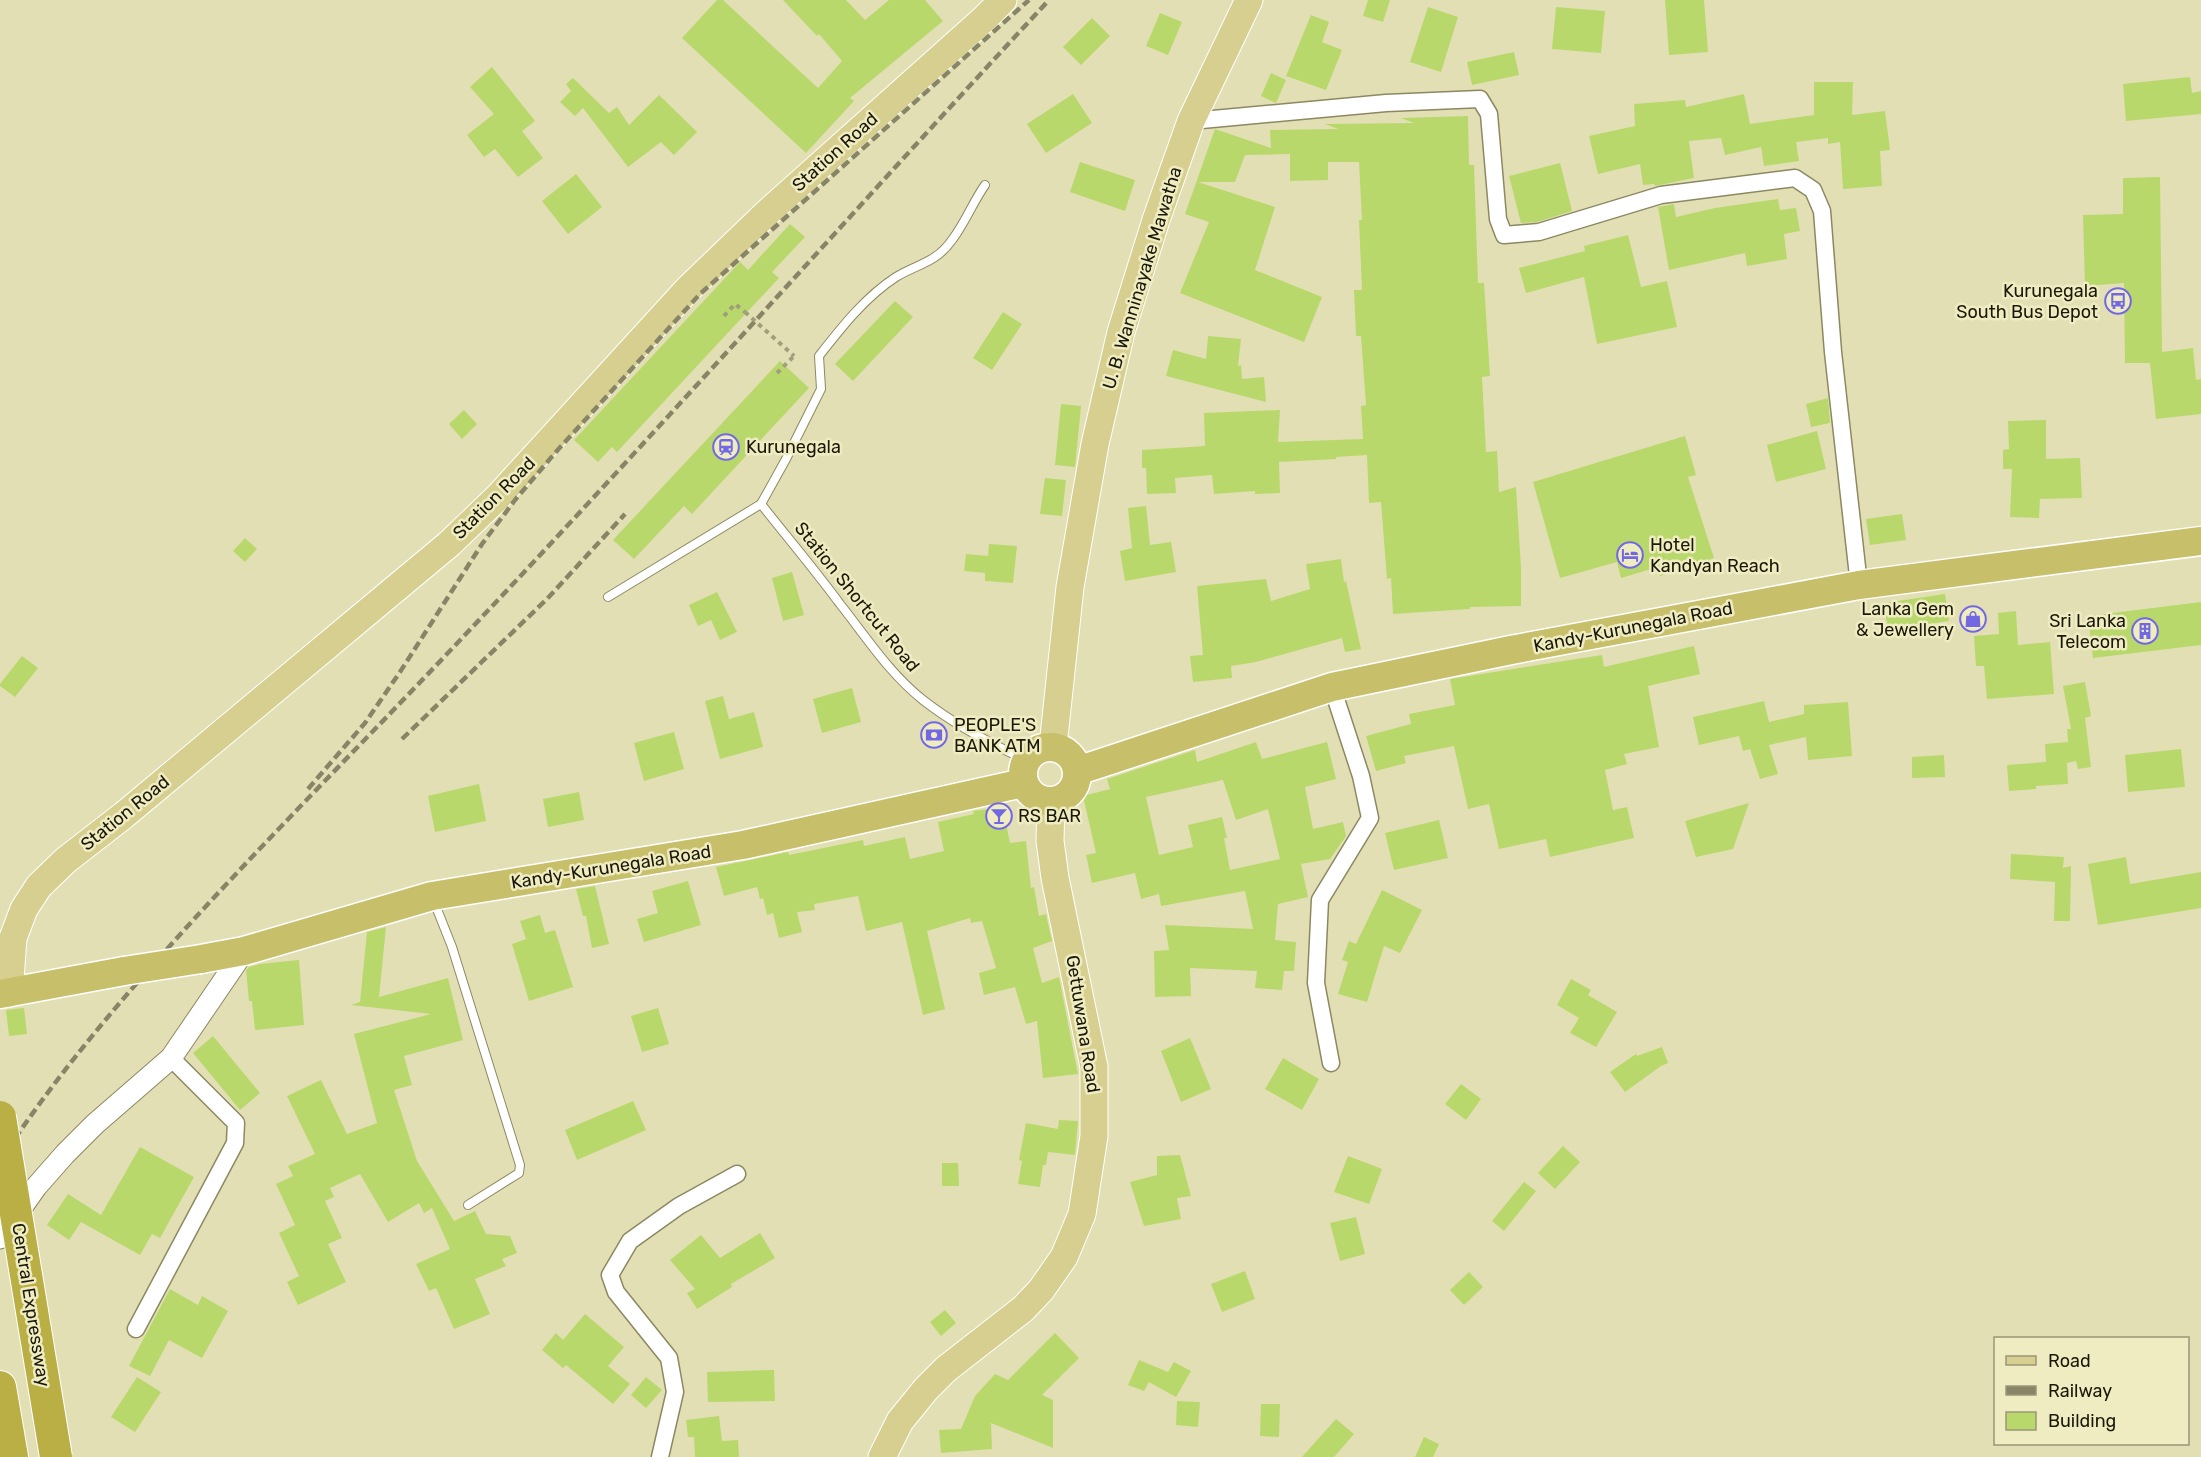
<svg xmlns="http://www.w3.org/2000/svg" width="2201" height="1457" viewBox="0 0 2201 1457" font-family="Rubik,sans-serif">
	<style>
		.building { fill: #b8d86c; fill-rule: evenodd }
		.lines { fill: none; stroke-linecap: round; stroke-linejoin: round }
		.service-casing { stroke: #8c8861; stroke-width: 10 }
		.minor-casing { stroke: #8c8861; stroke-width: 19 }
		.tertiary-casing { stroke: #8c8861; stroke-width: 23 }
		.primary-casing { stroke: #fff; stroke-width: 29 }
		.trunk-casing { stroke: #fff; stroke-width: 31 }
		.motorway-casing { stroke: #fff; stroke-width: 34 }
		.path { stroke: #a19e7c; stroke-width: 4; stroke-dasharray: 4.5 4.5; stroke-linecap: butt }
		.service { stroke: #fff; stroke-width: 8 }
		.minor { stroke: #fff; stroke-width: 16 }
		.tertiary { stroke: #fff; stroke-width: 21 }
		.primary { stroke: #d6cf8f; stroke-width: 27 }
		.trunk { stroke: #c8bf6a; stroke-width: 28 }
		.motorway { stroke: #baaf45; stroke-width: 32 }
		.rail { stroke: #888567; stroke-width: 4.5; stroke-dasharray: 9 4.5; stroke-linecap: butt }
		.trunk-bridge-casing { stroke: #fff; stroke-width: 31; stroke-linecap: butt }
		.motorway-bridge-casing { stroke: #fff; stroke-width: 34; stroke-linecap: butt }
		.path-bridge { stroke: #a19e7c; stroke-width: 4; stroke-dasharray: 4.5 4.5; stroke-linecap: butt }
		.trunk-bridge { stroke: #c8bf6a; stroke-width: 28 }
		.motorway-bridge { stroke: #baaf45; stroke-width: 32 }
		.labels { text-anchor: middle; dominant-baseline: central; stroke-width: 5; stroke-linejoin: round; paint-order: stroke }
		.street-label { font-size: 18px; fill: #1a1808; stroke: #f0ecc2 }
		.poi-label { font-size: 18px; fill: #1a1808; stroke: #f0ecc2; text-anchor: start }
	</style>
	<rect width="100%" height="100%" fill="#e3dfb5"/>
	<g class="building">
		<polygon points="717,0 723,0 818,88 842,61 819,34 817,36 783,0 846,0 865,20 889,0 925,0 943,21 850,98 854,101 806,153 682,38"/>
		<polygon points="1368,0 1390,0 1383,22 1363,16"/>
		<polygon points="1665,0 1704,0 1708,52 1669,55"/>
		<polygon points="1428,7 1458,17 1441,72 1410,62"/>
		<polygon points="1556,7 1605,11 1601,53 1552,49"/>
		<polygon points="1160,13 1182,22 1168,55 1146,46"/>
		<polygon points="1311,15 1329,22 1322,42 1342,50 1326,90 1286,76"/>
		<polygon points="1092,18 1110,36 1081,65 1063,47"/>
		<polygon points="1514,52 1519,75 1472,85 1467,62"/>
		<polygon points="492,67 535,121 522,131 543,158 518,177 495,149 484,157 467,135 494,114 470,87"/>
		<polygon points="1271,73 1286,80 1276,103 1261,96"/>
		<polygon points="2190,77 2192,93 2201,91 2201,114 2126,121 2123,84"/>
		<polygon points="573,78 609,113 617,107 629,125 659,95 697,132 674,155 661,142 628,167 583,108 575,116 560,102 571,91 566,84"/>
		<polygon points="1814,82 1853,82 1852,115 1885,111 1890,150 1880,151 1882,186 1843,189 1840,142 1828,144 1828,138 1796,142 1799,161 1764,166 1761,147 1725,155 1721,138 1689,141 1694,178 1655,186 1654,184 1643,185 1640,164 1598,174 1589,136 1635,126 1634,104 1685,100 1686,107 1744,94 1750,124 1814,115"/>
		<polygon points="1073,94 1092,123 1046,153 1027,124"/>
		<polygon points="1468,116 1469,165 1474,165 1478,283 1484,283 1490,376 1482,377 1486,452 1497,451 1499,492 1516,487 1521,568 1521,606 1470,607 1470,609 1393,614 1391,578 1387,579 1381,502 1369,503 1367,455 1336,457 1336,459 1279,462 1280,493 1255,494 1255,491 1214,494 1212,475 1175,478 1176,493 1147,494 1146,468 1142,468 1142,450 1205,446 1204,413 1280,410 1278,442 1363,439 1361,406 1366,405 1361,336 1356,336 1354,290 1362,290 1359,220 1362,220 1359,162 1328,162 1328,180 1290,181 1290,154 1245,155 1235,182 1198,182 1275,207 1255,270 1322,297 1304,342 1180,293 1209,222 1185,214 1215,129 1271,148 1270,130 1338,129 1325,124 1414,123 1401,118"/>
		<polygon points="1080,162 1135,180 1125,211 1070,192"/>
		<polygon points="1560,163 1572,211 1537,222 1521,223 1509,176"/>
		<polygon points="576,174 602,207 568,234 542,201"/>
		<polygon points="2160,177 2162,352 2193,348 2196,380 2201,379 2201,414 2156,419 2150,363 2125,363 2124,283 2085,286 2083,215 2123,214 2123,178"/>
		<polygon points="1778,199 1780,210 1796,208 1800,231 1784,234 1787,259 1747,266 1745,253 1669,270 1658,207 1674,204 1676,217 1715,208"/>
		<polygon points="790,224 805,237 772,272 779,278 617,452 612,447 598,462 574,440 740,262 748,270"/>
		<polygon points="1628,235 1641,287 1667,281 1677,327 1597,344 1584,277 1526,293 1519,268 1585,251 1584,246"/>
		<polygon points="895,301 913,317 853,381 835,364"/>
		<polygon points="1003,312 1022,324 992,370 973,358"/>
		<polygon points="1208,336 1241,339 1238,366 1241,365 1242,379 1264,377 1266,402 1166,376 1173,350 1206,359"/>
		<polygon points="780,361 809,388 692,514 684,506 634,559 613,540"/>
		<polygon points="1828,398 1830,423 1811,427 1806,404"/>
		<polygon points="1061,404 1081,406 1075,467 1055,465"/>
		<polygon points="464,410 477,424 462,439 449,424"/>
		<polygon points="2046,420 2046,459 2080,458 2082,498 2040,499 2039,518 2010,517 2012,469 2003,469 2003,450 2009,449 2008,421"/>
		<polygon points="1817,431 1826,469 1776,482 1767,445"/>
		<polygon points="1685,436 1696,475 1688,477 1714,558 1660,576 1658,567 1621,578 1617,562 1560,578 1533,482"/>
		<polygon points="1045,478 1066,480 1062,516 1040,514"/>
		<polygon points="1146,506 1150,545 1171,542 1176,572 1125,581 1120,551 1132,548 1128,508"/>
		<polygon points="1902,514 1906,540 1870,545 1866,519"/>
		<polygon points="245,538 257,549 245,562 233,551"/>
		<polygon points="989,544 1017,546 1013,583 985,581 985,573 964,571 966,554 988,556"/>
		<polygon points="1341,559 1344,582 1346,581 1361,649 1345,652 1342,638 1256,662 1231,666 1232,678 1193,682 1190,656 1203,655 1197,586 1266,579 1271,601 1310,589 1306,564"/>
		<polygon points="792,572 804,615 783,621 772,578"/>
		<polygon points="717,592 737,632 720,640 711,620 698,626 689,605"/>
		<polygon points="1945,594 1949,621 1888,630 1884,603"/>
		<polygon points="2201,602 2201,645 2093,658 2088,616"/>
		<polygon points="2016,611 2018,645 2050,642 2054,694 1987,699 1984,666 1976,666 1974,636 1999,634 1998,613"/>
		<polygon points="1694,646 1700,674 1648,686 1659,747 1624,754 1627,764 1605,770 1613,810 1627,807 1634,838 1550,857 1546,839 1499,849 1489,804 1468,809 1454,746 1404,756 1406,763 1376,771 1366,736 1411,724 1409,714 1455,705 1450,679 1602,655 1604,667"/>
		<polygon points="22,656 38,668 15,697 0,686 0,684"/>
		<polygon points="2085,682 2091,716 2085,718 2091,767 2078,769 2076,761 2067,763 2068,784 2036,786 2036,789 2009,791 2007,765 2046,762 2045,744 2068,742 2067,729 2071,729 2063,686"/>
		<polygon points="852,688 861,722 822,733 813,699"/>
		<polygon points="723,696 729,719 754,712 763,747 720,759 705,701"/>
		<polygon points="1764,701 1769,722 1804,714 1804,705 1848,702 1852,756 1808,760 1806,737 1769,745 1778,774 1760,779 1750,749 1743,751 1739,736 1699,745 1693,717"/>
		<polygon points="674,732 684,769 644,781 634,743"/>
		<path d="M1256 742 1262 759 1327 742 1336 779 1305 787 1313 829 1343 822 1346 836 1330 859 1301 864 1308 897 1278 904 1275 940 1296 942 1294 971H1284L1282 990 1255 988 1257 971 1190 968 1191 996 1155 997 1154 951 1169 950 1165 925 1253 929 1245 891 1161 906 1159 894 1141 899 1135 873 1092 883 1086 855 1096 853 1083 796 1110 789 1107 779 1195 750 1197 762ZM1223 780 1236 820 1268 809 1280 859 1230 870 1224 838H1227L1222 817 1188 825 1193 847 1159 855 1146 797Z"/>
		<polygon points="2181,749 2185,787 2128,792 2125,755"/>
		<polygon points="1944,755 1945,777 1912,778 1912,757"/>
		<polygon points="479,784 486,821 435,832 428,796"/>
		<polygon points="579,792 584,820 548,827 543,799"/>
		<polygon points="1749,803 1733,849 1696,857 1685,821"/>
		<polygon points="989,809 989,811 1003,809 1010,843 1026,841 1031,888 1034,887 1039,916 1046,914 1052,941 1033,948 1042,983 1059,977 1078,1074 1043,1078 1037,1021 1026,1024 1015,987 984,995 979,973 996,968 982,921 971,923 970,918 927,931 945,1009 923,1015 902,922 866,931 858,896 814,904 815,910 797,912 802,932 779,938 773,913 767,915 763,898 760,899 757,887 724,896 716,867 788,852 789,855 863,840 864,846 905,837 910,859 944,851 938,822 974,814 973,811"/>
		<polygon points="1439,820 1448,858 1394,870 1385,833"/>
		<polygon points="2011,854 2064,857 2063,868 2071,866 2070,921 2054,921 2055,882 2010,879"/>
		<polygon points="2126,857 2130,884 2201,872 2201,908 2098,925 2088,864"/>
		<polygon points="688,881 701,925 644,942 637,919 658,913 652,891"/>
		<polygon points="595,886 609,944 592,948 586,916 583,916 576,889"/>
		<polygon points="1382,890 1422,910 1400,953 1384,946 1367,1002 1338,994 1348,962 1342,960 1349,941 1356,944"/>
		<polygon points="540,915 545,933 555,930 573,987 529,1001 512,944 526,939 520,921"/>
		<polygon points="386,927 379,997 448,978 463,1040 404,1056 412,1085 394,1090 417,1161 454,1221 475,1211 486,1234 510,1236 517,1253 502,1259 506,1266 475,1279 490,1314 454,1329 436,1288 429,1291 416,1264 450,1249 432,1208 424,1213 419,1203 388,1222 360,1174 330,1188 334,1197 325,1201 342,1238 328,1244 346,1282 298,1305 287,1282 299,1276 279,1233 295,1225 276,1184 293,1176 288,1166 315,1154 287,1096 321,1080 347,1134 377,1123 354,1034 431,1014 351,1005 360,1002 367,932"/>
		<polygon points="299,960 304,1025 255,1030 252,1001 249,1001 246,970 249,967 260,964"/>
		<polygon points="1571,979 1591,990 1588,995 1617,1012 1596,1047 1570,1033 1579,1018 1557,1005"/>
		<polygon points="24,1008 27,1034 9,1036 6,1010"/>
		<polygon points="658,1008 669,1044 642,1052 631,1016"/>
		<polygon points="213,1036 260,1093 240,1110 193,1053"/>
		<polygon points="1190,1038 1211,1089 1181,1102 1161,1051"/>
		<polygon points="1662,1047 1668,1063 1661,1066 1625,1092 1610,1072 1636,1054 1637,1056"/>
		<polygon points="1283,1058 1319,1079 1302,1110 1265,1089"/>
		<polygon points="1461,1084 1481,1099 1466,1120 1445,1104"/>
		<polygon points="633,1101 646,1130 577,1160 565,1130"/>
		<polygon points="1059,1120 1078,1121 1075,1155 1048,1152 1046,1165 1043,1165 1040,1187 1018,1184 1022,1161 1019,1160 1026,1123 1058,1129"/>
		<polygon points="1563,1146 1580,1162 1555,1189 1538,1173"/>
		<polygon points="140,1147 194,1177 160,1238 152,1234 140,1255 81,1222 69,1240 47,1225 68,1194 101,1215"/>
		<polygon points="1180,1155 1191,1196 1177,1198 1181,1219 1144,1226 1130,1182 1157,1175 1157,1156"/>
		<polygon points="1348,1156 1382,1169 1369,1204 1334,1192"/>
		<polygon points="942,1163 958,1163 959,1186 942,1186"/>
		<polygon points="1524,1182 1536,1191 1504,1231 1492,1221"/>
		<polygon points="1356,1217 1365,1254 1340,1261 1330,1223"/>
		<polygon points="760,1233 775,1258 731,1284 732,1287 697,1309 687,1293 695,1289 670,1260 701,1235 720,1258"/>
		<polygon points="1245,1271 1255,1299 1222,1312 1211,1284"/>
		<polygon points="1469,1272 1483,1287 1464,1305 1450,1290"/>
		<polygon points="170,1289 198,1305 202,1296 228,1311 202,1358 169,1340 150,1376 129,1366"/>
		<polygon points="945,1310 956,1323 941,1336 930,1322"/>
		<polygon points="585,1314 624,1347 608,1366 630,1384 613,1404 566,1365 563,1368 542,1350 556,1333 563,1340"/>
		<polygon points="1055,1333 1079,1358 1042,1395 1053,1400 1053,1448 991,1423 992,1449 941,1453 939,1430 961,1429 975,1396 995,1374 1008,1380"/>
		<polygon points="1139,1360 1168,1372 1174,1362 1191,1371 1176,1397 1149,1382 1144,1391 1128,1385"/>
		<polygon points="774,1370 775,1401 708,1402 707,1372"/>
		<polygon points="137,1377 161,1392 135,1432 111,1417"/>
		<polygon points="646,1377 662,1390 646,1408 631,1395"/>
		<polygon points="1177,1401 1200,1402 1198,1427 1176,1425"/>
		<polygon points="1261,1404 1280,1404 1279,1437 1260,1436"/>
		<polygon points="719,1416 722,1441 738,1440 739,1457 695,1457 694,1437 688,1437 686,1420"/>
		<polygon points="1336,1419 1354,1434 1334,1457 1302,1457"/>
		<polygon points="1424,1437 1439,1444 1433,1457 1415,1457"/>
	</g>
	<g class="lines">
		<g class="service-casing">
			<g id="service">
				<path d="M761 504C787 537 815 570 840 604 867 638 889 673 923 700 955 725 989 743 1026 760"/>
				<path d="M608 597 761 504 786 459 821 389 819 356C841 328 865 297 896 277 917 264 936 263 952 240 965 223 973 202 985 185"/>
				<polyline points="433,899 452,947 520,1165 519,1173 468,1205"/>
			</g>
		</g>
		<g class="minor-casing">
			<g id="minor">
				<polyline points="1191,121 1386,103 1480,99 1489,114 1498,219 1504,235 1539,232 1661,195 1795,178 1813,190 1822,211 1833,352 1859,585"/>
				<polyline points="1331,1063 1316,983 1320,900 1370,818 1361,776 1332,687"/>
				<polyline points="136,1329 235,1143 236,1123 171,1058"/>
				<polyline points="660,1457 675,1392 669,1358 616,1292 610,1275 630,1241 679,1206 737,1174"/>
			</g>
		</g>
		<g class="tertiary-casing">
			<polyline id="tertiary" points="0,1238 36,1187 65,1154 95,1124 171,1058 244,951"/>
		</g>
		<g class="primary-casing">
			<g id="primary">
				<polyline points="1053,746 1070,587 1095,444 1121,332 1156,220 1191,121 1249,0"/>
				<polyline points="9,993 13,938 24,909 39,886 66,860 124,815 449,544 498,497 687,290 767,213 984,19 1003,0"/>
				<polyline points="882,1457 900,1421 926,1389 946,1369 1023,1309 1041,1290 1064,1257 1082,1214 1094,1136 1094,1067 1055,878 1050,841 1051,801"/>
			</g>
		</g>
		<g class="trunk-casing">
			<g id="trunk">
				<circle cx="1050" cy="774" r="27"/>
				<polyline points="1077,771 1332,687 1511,650 1859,585 2201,541"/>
				<polyline points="201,959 244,951 432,896 743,845 1023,783"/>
				<polyline points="0,994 124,971"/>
			</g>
		</g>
		<g class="motorway-casing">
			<polyline id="motorway" points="0,1387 12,1457"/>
		</g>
		<g class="path">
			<polyline points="724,316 735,304 745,312"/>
			<polyline points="777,373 794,356"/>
		</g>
		<use href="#service" class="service"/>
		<use href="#minor" class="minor"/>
		<use href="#tertiary" class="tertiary"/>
		<use href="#primary" class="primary"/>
		<use href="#trunk" class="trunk"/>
		<use href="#motorway" class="motorway"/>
		<g class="rail">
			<polyline points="402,739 547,599 625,514"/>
			<polyline points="308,789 365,723 400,672 482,544 515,500 555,453 700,294 1029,0"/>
			<path d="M0 1161C52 1081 112 1010 176 939 269 836 368 738 463 637 662 427 853 211 1049 0"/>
		</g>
		<g class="trunk-bridge-casing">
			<polyline id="trunk-bridge" points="124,971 201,959"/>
		</g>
		<g class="motorway-bridge-casing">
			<polyline id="motorway-bridge" points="0,1117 56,1457"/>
		</g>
		<polyline class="path-bridge" points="745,312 794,356"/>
		<use href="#trunk-bridge" class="trunk-bridge"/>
		<use href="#motorway-bridge" class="motorway-bridge"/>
	</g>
	<defs>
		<g id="bus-ring" transform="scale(1.35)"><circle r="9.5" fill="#f0ecc2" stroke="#7268e3" stroke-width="1.5"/><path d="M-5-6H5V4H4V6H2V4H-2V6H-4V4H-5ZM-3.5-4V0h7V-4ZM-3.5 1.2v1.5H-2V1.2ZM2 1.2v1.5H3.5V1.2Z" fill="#7268e3"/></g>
		<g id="station-ring" transform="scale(1.35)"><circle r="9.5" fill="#f0ecc2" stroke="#7268e3" stroke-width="1.5"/><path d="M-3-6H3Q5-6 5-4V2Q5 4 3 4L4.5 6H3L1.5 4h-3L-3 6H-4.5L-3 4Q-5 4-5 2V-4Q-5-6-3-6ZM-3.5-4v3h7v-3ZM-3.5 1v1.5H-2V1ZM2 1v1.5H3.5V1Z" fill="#7268e3"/></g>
		<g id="hotel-ring" transform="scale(1.35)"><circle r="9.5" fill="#f0ecc2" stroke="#7268e3" stroke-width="1.5"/><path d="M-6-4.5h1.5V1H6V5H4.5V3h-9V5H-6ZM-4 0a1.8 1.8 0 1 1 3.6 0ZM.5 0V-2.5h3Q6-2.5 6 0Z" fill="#7268e3"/></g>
		<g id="shop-ring" transform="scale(1.35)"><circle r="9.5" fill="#f0ecc2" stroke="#7268e3" stroke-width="1.5"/><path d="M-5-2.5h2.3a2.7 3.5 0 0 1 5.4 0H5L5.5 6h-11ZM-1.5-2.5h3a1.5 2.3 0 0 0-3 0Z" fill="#7268e3"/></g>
		<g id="building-ring" transform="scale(1.35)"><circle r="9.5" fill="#f0ecc2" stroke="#7268e3" stroke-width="1.5"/><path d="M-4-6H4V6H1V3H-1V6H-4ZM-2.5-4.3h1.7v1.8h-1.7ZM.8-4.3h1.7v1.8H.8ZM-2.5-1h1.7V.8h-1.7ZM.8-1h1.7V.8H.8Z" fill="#7268e3"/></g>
		<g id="bank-ring" transform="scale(1.35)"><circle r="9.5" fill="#f0ecc2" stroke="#7268e3" stroke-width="1.5"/><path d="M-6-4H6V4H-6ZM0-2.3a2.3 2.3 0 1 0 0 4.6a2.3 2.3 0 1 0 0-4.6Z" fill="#7268e3"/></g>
		<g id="bar-ring" transform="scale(1.35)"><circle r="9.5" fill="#f0ecc2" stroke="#7268e3" stroke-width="1.5"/><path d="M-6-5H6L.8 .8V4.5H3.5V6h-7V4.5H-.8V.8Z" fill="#7268e3"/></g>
	</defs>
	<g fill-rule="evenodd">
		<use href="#bus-ring" x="2118" y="301"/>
		<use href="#station-ring" x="726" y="447"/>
		<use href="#hotel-ring" x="1630" y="555"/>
		<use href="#shop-ring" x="1973" y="619"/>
		<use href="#building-ring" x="2145" y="631"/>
		<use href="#bank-ring" x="934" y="735"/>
		<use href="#bar-ring" x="999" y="816"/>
	</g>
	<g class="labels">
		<g class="street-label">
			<text transform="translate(835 152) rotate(-42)">Station Road</text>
			<text transform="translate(1142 278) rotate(-73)">U. B. Wanninayake Mawatha</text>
			<text transform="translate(494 498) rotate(-45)">Station Road</text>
			<text transform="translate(857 597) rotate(51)">Station Shortcut Road</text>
			<text transform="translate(1633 627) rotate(-11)">Kandy-Kurunegala Road</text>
			<text transform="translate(125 813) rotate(-39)">Station Road</text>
			<text transform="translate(611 867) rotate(-9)">Kandy-Kurunegala Road</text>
			<text transform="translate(1083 1024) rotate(81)">Gettuwana Road</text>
			<text transform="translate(31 1305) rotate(81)">Central Expressway</text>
		</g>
		<g class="poi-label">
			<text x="2098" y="291" text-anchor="end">Kurunegala<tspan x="2098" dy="21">South Bus Depot</tspan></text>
			<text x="746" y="447">Kurunegala</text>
			<text x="1650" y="545">Hotel<tspan x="1650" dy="21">Kandyan Reach</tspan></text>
			<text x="1954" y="609" text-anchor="end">Lanka Gem<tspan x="1954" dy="21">&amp; Jewellery</tspan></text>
			<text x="2126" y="621" text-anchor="end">Sri Lanka<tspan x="2126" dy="21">Telecom</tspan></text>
			<text x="954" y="725">PEOPLE'S<tspan x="954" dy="21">BANK ATM</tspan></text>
			<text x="1018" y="816">RS BAR</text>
		</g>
	</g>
	<rect x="1994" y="1337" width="195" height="108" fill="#f0ecc2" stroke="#9a9778" stroke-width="1.5"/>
	<rect x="2006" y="1356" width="30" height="9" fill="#d6cf8f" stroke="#9a9778" stroke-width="1.5"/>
	<text x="2048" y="1367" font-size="18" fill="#1a1808">Road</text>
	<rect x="2006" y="1386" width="30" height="9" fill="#888567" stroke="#9a9778" stroke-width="1.5"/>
	<text x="2048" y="1397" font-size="18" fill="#1a1808">Railway</text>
	<rect x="2006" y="1412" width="30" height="18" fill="#b8d86c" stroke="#9a9778" stroke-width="1.5"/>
	<text x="2048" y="1427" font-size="18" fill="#1a1808">Building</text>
</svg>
